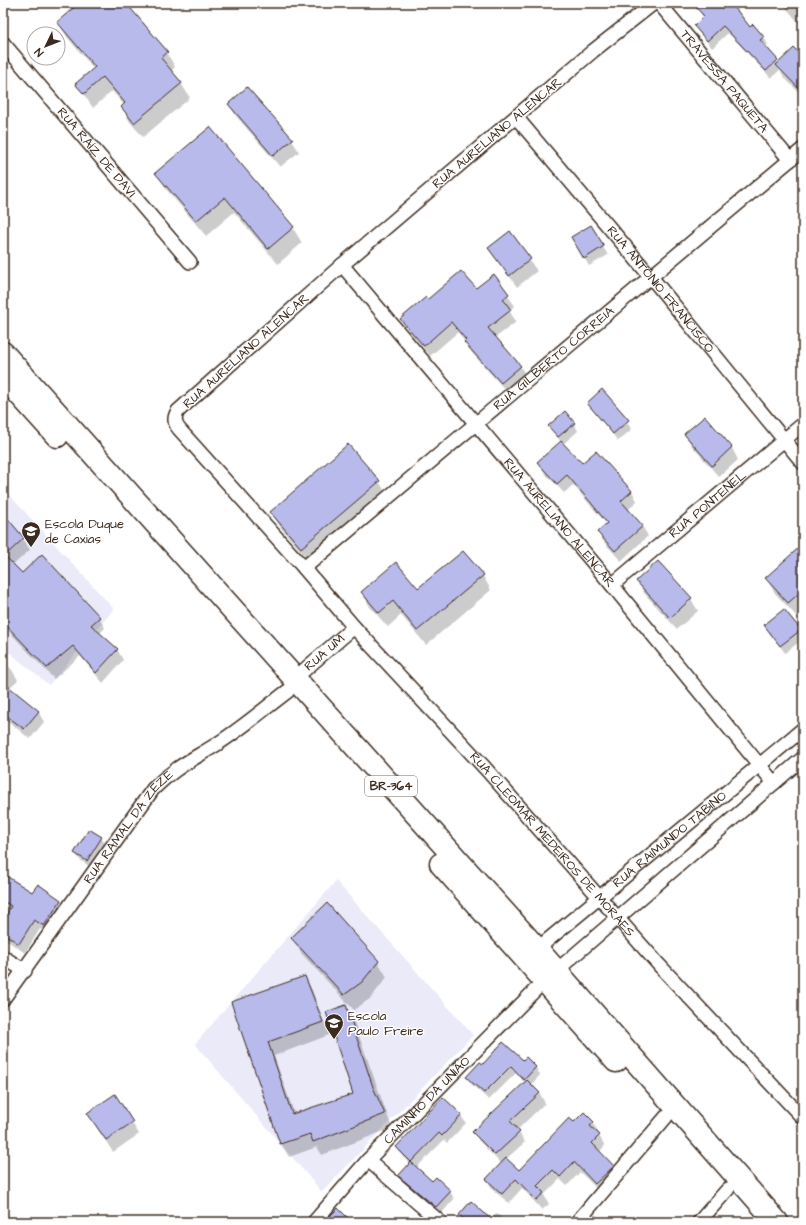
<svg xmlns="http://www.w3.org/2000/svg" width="806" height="1225" viewBox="0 0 806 1225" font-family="'Architects Daughter',sans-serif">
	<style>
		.built { fill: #eaeaf9 }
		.shadow { fill: #0003 }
		.building { fill: #b9baec; stroke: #3b2a1e }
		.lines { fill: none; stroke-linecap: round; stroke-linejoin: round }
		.street-casing { stroke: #3b2a1e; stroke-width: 16 }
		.highway-casing { stroke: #3b2a1e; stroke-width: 25 }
		.street { stroke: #fff; stroke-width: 13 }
		.highway { stroke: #fff; stroke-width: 22 }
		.labels { text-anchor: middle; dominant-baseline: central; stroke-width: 3; stroke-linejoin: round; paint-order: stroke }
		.shield { fill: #fff; stroke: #766a62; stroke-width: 1 }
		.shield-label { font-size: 12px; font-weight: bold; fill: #3b2a1e }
		.street-label { font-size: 13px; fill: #3b2a1e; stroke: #fff }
		.poi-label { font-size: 13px; fill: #3b2a1e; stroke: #fff; text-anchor: start }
	</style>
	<rect width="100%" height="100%" fill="#fff"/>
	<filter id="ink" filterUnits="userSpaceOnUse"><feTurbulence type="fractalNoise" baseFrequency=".025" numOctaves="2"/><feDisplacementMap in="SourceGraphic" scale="8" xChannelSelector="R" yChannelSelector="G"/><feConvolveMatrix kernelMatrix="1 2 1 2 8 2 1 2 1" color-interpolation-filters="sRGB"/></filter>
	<g filter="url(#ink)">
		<g class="built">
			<polygon points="3,488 114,609 49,685 3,647"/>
			<polygon points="336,881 473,1035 322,1192 195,1044"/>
		</g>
		<g class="shadow">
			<polygon points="81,3 125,3 167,53 175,67 171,71 181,83 190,98 143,137 130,122 122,107 124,105 112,91 93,108 77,84 94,69 67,37 58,22"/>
			<polygon points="693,3 719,3 750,28 753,26 764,37 768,45 765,47 779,64 803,58 803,97 784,77 780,70 771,78 728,33 712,48 695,26 704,18"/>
			<polygon points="773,3 782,3 777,8"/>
			<polygon points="782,3 803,3 803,19 799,23"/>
			<polygon points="229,104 292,140 299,152 280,167 236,116"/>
			<polygon points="209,128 293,228 302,243 278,264 234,212 206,236 166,189 157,173"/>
			<polygon points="590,226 608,255 589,266 572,237"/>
			<polygon points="510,232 537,271 517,287 489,248"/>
			<polygon points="494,276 515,306 509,310 516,322 495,338 520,366 527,377 508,393 472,353 458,332 430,356 408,330 402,319 428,301 475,290"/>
			<polygon points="602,391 632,429 618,441 588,403"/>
			<polygon points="705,417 732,448 738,460 719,477 692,446 685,434"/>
			<polygon points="574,423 578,431 563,444 582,465 632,491 637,501 628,510 642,526 648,536 621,561 604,542 598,533 607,524 598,514 573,485 564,493 544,472 539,462 561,442 549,426"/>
			<polygon points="379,481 388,497 311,563 280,527 271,512"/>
			<polygon points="5,517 23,539 30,550 13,565 22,575 99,617 105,628 99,634 117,649 123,660 103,683 80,656 54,679 3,625 3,519"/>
			<polygon points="803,546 803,612 797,617 775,593 766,578"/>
			<polygon points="658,563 691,599 698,611 677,629 644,593 637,581"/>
			<polygon points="483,576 491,590 426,645 401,615 388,627 370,607 362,592 418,590"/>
			<polygon points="765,625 800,631 803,639 785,653"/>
			<polygon points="3,660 12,670 18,680 9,688 38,711 44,722 30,739 3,717"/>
			<polygon points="101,838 106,845 92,868 80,860 75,853"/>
			<polygon points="3,876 33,894 61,900 66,910 49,935 40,929 25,953 3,938 3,922 9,911 3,907"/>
			<polygon points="292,938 378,962 387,977 371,998 354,1010 301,953"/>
			<polygon points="305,977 312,990 329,1035 274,1056 295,1115 354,1095 346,1006 353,1019 392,1128 322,1155 317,1147 289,1157 281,1144 232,1003"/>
			<polygon points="526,1058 536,1068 540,1075 531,1085 540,1094 545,1103 517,1130 525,1142 506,1159 519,1171 574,1123 593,1123 599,1133 598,1134 605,1146 599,1152 613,1167 619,1177 602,1194 580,1172 567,1186 560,1179 544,1195 549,1204 542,1210 522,1188 509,1203 493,1190 487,1180 501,1164 479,1141 474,1132 525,1083 516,1073 489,1100 472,1085 467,1077 483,1066 523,1062"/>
			<polygon points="115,1096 139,1134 113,1152 95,1125"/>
			<polygon points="461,1116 466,1123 447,1143 444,1140 416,1168 432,1183 450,1191 454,1199 441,1214 404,1183 400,1176 410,1164 401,1155 397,1148"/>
			<polygon points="496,1213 506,1222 488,1222"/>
			<polygon points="595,1214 603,1222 589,1222"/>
			<polygon points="331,1216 347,1222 330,1222 333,1219"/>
			<polygon points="391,1219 394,1222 388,1222"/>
		</g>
		<g class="building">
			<polygon points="79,3 126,3 168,52 161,58 182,83 134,123 121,107 125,103 103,77 84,94 75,84 95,67 57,22"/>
			<polygon points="692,3 731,3 750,27 753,24 764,37 760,40 778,60 766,71 723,26 707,41 694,26 704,16"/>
			<polygon points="794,48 803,57 803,93 776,65"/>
			<polygon points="247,87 293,139 273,156 228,104"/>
			<polygon points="210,127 294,227 268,249 225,197 196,221 155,173"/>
			<polygon points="591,225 604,246 584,259 571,237"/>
			<polygon points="510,231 531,259 509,276 488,248"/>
			<polygon points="461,271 476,288 494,274 509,294 503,299 511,310 488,328 521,366 501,383 464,342 466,340 451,322 424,346 400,319 426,297 428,299"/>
			<polygon points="602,389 629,420 613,434 587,403"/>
			<polygon points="565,411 575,423 558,437 548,426"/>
			<polygon points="705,416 732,447 712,466 684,434"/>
			<polygon points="561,441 582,463 596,451 632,491 621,501 643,526 615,551 597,532 607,523 592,504 567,475 557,484 537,462"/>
			<polygon points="348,444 380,481 301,548 270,512"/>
			<polygon points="3,513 24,538 5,556 22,573 42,554 100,617 91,625 118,649 96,673 73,646 47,668 3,622"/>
			<polygon points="803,544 803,590 788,603 765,578"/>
			<polygon points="463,551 484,575 417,631 393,601 379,613 361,592 396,562 418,588"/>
			<polygon points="658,561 692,598 670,618 636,581"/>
			<polygon points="784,609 801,630 780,646 764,625"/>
			<polygon points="3,682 39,711 24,729 3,713"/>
			<polygon points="89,829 102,837 87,861 74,853"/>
			<polygon points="3,874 32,892 38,884 61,900 44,926 34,920 19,944 3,933 3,920 11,906 3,901"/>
			<polygon points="327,903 379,961 362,982 344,995 291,938"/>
			<polygon points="305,976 323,1022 268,1042 292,1114 353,1094 326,1012 346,1005 373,1087 385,1114 313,1142 310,1134 280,1144 231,1002"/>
			<polygon points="503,1042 523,1060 526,1057 536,1067 524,1080 511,1066 484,1093 466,1077 480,1062 483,1064"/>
			<polygon points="527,1080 540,1093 510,1121 520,1132 495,1155 472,1132"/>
			<polygon points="115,1094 133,1122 106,1140 87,1113"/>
			<polygon points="443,1097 462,1115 442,1136 439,1133 411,1162 396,1147"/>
			<polygon points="584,1112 594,1122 590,1126 600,1135 592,1143 614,1166 595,1184 574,1162 560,1177 553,1170 537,1186 544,1193 536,1200 516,1179 502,1194 486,1179 506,1158 519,1170 569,1118 574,1122"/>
			<polygon points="411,1162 432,1181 436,1177 451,1191 436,1207 398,1176"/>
			<polygon points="471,1201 494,1222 467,1222 459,1215"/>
			<polygon points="338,1208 352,1222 336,1222 330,1216"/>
		</g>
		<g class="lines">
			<g class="street-casing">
				<g id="street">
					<path id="s1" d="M654 3 593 51 342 265 178 411C174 417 174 423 179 429L304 568 354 627 485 768 659 965 803 1118"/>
					<path id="s2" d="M659 3 790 160"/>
					<path id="s3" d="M3 43 190 262"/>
					<path id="s4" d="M516 117 651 277 803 463"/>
					<path id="s5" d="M342 265 612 585 774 783"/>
					<path id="s6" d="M304 568 803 149"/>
					<path id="s7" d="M612 585 803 424"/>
					<path id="s8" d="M295 678 354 627"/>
					<path id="s9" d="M537 949 803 729"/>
					<polyline points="3,957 25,971"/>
					<polyline points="556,971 803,758"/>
					<path id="s10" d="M3 999 153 789C174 768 190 761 214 746 240 730 264 709 288 691"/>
					<polyline points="368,1160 440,1222"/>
					<path id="s11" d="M314 1222 368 1160 544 981"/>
					<polyline points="577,1222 666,1117"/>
					<polyline points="699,1222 728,1189"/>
				</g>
			</g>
			<g class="highway-casing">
				<g id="highway">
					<polyline points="3,353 537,949 777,1222"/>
					<polyline points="3,376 57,436"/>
					<polyline points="441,864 616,1061"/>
				</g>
			</g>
			<use href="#street" class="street"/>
			<use href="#highway" class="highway"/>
		</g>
	</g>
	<defs>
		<g id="school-pin" transform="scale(1)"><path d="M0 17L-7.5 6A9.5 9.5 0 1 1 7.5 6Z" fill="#3b2a1e" stroke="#fff"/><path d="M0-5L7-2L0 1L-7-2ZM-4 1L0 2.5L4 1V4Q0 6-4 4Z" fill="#fff"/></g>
	</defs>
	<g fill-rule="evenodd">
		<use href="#school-pin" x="31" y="531"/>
		<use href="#school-pin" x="334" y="1023"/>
	</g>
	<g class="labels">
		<rect class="shield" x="365" y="776" width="52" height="20" rx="3"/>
		<g class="shield-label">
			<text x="391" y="786">BR-364</text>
		</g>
		<g class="street-label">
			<text stroke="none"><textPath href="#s2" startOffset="102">TRAVESSA PAQUETA</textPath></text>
			<text transform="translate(497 133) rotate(-40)">RUA AURELIANO ALENCAR</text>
			<text stroke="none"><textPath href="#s3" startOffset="144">RUA RAÍZ DE DAVI</textPath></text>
			<text stroke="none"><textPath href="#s4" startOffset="225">RUA ANTÔNIO FRANCISCO</textPath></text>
			<text transform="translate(246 351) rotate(-42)">RUA AURELIANO ALENCAR</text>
			<text stroke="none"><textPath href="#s6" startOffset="326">RUA GILBERTO CORREIA</textPath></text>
			<text stroke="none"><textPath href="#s7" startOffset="125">RUA PONTENEL</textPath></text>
			<text stroke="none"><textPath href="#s5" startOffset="337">RUA AURELIANO ALENCAR</textPath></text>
			<text stroke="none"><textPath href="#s8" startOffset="39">RUA UM</textPath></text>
			<text stroke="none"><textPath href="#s10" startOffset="213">RUA RAMAL DA ZEZE</textPath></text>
			<text stroke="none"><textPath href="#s9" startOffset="172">RUA RAIMUNDO TABINO</textPath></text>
			<text stroke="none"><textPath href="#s1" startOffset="1205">RUA CLEOMAR MEDEIROS DE MORAES</textPath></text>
			<text stroke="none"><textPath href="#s11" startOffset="166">CAMINHO DA UNIÃO</textPath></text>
		</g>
		<g class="poi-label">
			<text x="45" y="524">Escola Duque<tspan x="45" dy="15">de Caxias</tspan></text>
			<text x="348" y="1016">Escola<tspan x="348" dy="15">Paulo Freire</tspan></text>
		</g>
	</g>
	<rect width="806" height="1225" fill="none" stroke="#fff" stroke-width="16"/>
	<rect x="8" y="8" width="790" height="1209" fill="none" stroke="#3b2a1e" stroke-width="1.5" filter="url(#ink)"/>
	<g transform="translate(46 46) rotate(227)"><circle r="19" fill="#ffffff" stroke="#b1aaa5"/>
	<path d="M0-3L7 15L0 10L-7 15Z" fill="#3b2a1e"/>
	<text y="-6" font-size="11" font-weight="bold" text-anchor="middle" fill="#3b2a1e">N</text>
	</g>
</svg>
